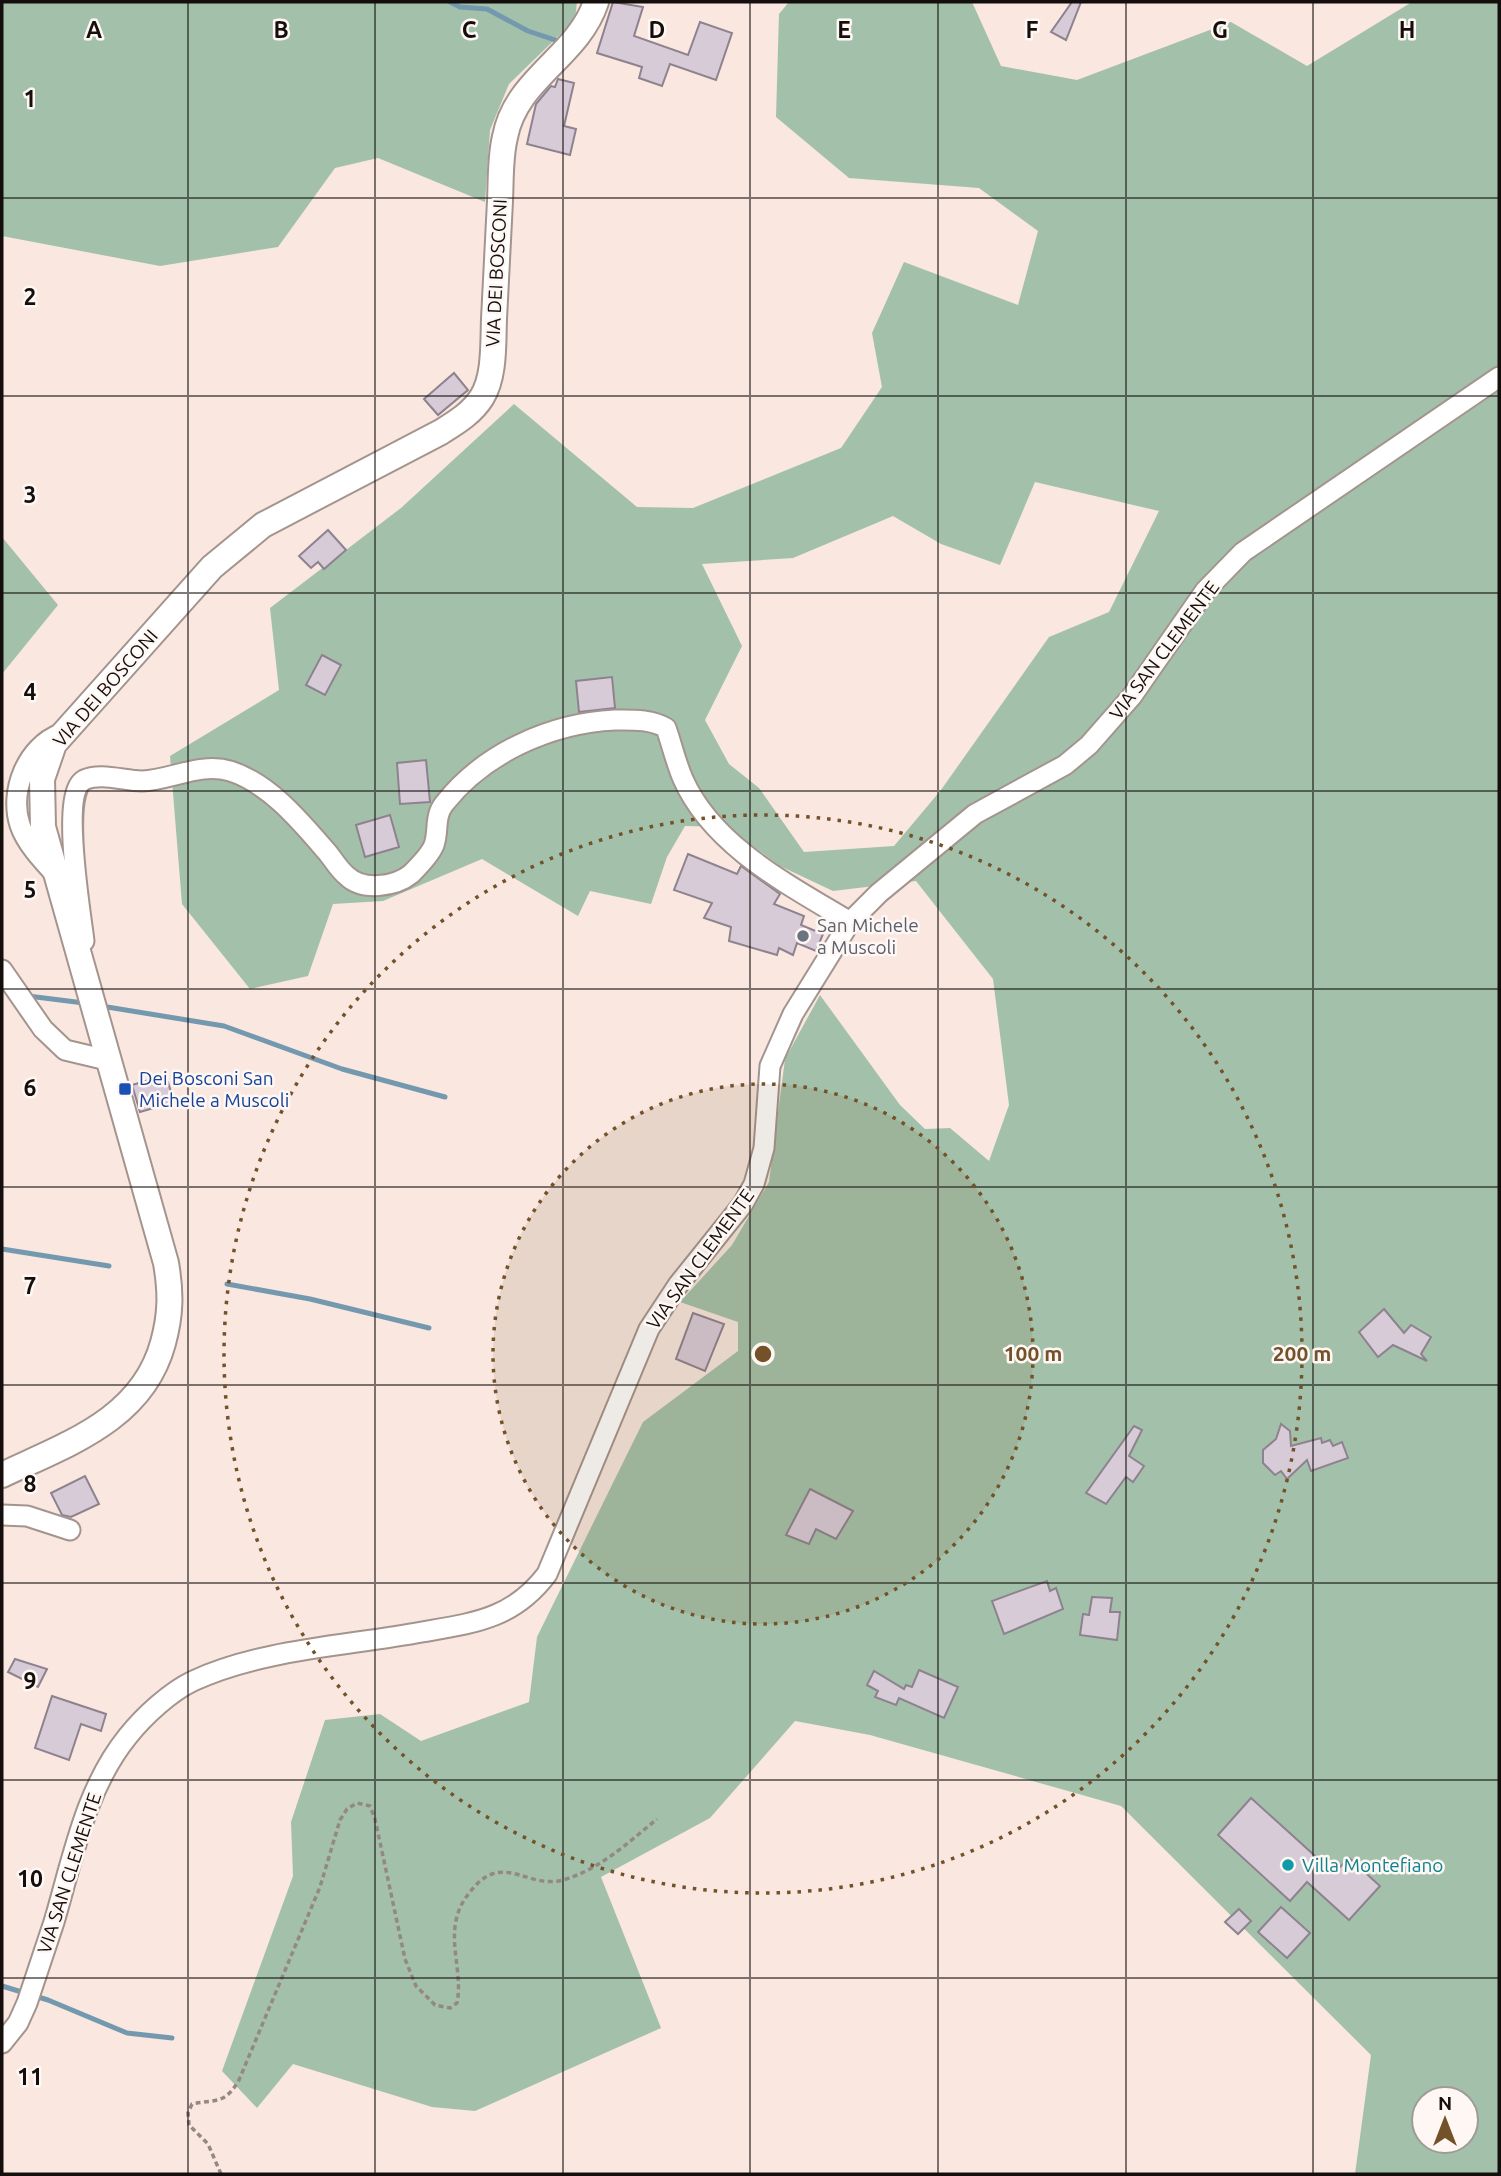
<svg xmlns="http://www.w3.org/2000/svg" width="1501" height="2176" viewBox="0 0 1501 2176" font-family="Ubuntu,sans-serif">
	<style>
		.green { fill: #a3c1aa; fill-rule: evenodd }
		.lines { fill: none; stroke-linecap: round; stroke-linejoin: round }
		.stream { stroke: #7499af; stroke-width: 5 }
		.building { fill: #d7cbd8; stroke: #8d828e; stroke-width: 2 }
		.minor-casing { stroke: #a4948e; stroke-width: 23 }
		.major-casing { stroke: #a4948e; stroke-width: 28 }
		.path { stroke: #948883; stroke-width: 3.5; stroke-dasharray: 5 3.5; stroke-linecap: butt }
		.minor { stroke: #fff; stroke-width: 19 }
		.major { stroke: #fff; stroke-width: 24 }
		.grid { fill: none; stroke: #140f0c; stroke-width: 2; stroke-opacity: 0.55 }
		.ring { fill: none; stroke: #735129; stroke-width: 3.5; stroke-dasharray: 3.5 7 }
		.worship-dot { fill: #6b7280; stroke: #fef7f4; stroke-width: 2.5 }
		.transit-dot { fill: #1a4fb4; stroke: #fef7f4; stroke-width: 2.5 }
		.culture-dot { fill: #0f9aa8; stroke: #fef7f4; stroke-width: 2.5 }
		.labels { text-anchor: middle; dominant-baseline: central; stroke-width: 5; stroke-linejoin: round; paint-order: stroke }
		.street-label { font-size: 19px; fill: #140f0c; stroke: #fef7f4 }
		.worship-label { font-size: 19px; fill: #5b616d; stroke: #fef7f4; text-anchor: start }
		.transit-label { font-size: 19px; fill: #164399; stroke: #fef7f4; text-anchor: start }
		.culture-label { font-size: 19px; fill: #0d838f; stroke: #fef7f4; text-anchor: start }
		.grid-label { font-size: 23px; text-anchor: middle; font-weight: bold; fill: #140f0c; stroke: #fef7f4; stroke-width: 5; stroke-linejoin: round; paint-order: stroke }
		.centre { fill: #735129; stroke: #fef7f4; stroke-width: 3.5 }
		.ring-label { font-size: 21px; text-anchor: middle; font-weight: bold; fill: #735129; stroke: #fef7f4; stroke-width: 5; stroke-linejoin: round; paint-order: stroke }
	</style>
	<rect width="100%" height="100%" fill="#f9e7e0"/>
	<g class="green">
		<polygon points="2,2 577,2 575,20 509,84 490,130 485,202 378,158 335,168 278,247 160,266 2,236"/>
		<path d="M789 2H972L1001 66 1077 80 1231 22 1307 66 1412 2H1499V2174H1355L1371 2055 1121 1806 870 1735 795 1721 710 1818 601 1877 661 2028 475 2111 432 2107 293 2064 257 2108 222 2071 293 1876 291 1822 325 1720 380 1714 421 1741 529 1702 537 1637 643 1422 738 1351V1322L680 1302 732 1245 769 1182 785 1059 820 995 900 1105 925 1129 950 1128 989 1161 1009 1105 993 979 916 881 833 891 780 866 727 827 685 826 667 857 651 904 590 891 578 916 482 859 383 901 333 904 308 976 250 989 182 904 170 756 279 690 270 608 401 508 514 404 637 507 693 508 841 448 882 387 872 333 904 262 1018 305 1038 231 979 188 849 178 776 117 779 14ZM1035 482 1159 511 1109 612 1049 637 941 790 894 846 804 852 759 788 729 764 705 720 742 646 702 564 793 558 893 516 941 544 1000 565ZM1424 2099H1466V2141H1424Z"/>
		<polygon points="2,537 58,605 2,674"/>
	</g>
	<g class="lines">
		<g class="stream">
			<polyline points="450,2 460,7 487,9 528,31 558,41"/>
			<polyline points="28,996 84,1003"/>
			<polyline points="101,1006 224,1026 342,1069 445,1097"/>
			<polyline points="2,1249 109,1266"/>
			<polyline points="227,1284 310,1299 429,1328"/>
			<polyline points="2,1986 48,2000 127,2033 172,2038"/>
		</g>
	</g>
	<g class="building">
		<polygon points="613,2 643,7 634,36 688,55 700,22 732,33 716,80 670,64 662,86 639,78 642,67 597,53"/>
		<polygon points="1072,2 1081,2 1066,40 1051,32"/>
		<polygon points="558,79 574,83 564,126 576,129 570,155 527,144 536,104 551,86 555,87"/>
		<polygon points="454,373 468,390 438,415 424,399"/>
		<polygon points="328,530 346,550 324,569 318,562 311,568 299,556"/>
		<polygon points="322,655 341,665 325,695 306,685"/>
		<polygon points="612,677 615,708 579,712 576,681"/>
		<polygon points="426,760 430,802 400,804 397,763"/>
		<polygon points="390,815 399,847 365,857 356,825"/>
		<polygon points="688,854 737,874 741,866 780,894 774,904 804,916 801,925 823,934 816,951 797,943 793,955 779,948 777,955 729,941 731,927 704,918 712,903 674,890"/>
		<polygon points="160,1077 162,1084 168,1082 174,1102 140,1112 132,1085"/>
		<polygon points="1384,1309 1404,1333 1411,1325 1431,1337 1421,1354 1427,1361 1393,1345 1378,1357 1359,1332"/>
		<polygon points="693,1313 724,1324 705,1371 676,1359"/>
		<polygon points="1281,1424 1290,1431 1291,1446 1321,1438 1322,1443 1330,1440 1333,1446 1342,1442 1348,1458 1311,1471 1307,1460 1287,1479 1281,1471 1275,1475 1263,1463 1263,1450 1276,1439"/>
		<polygon points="1134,1426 1142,1430 1129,1456 1144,1466 1133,1482 1126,1477 1106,1504 1086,1493"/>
		<polygon points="85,1476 99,1504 71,1517 62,1515 51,1493"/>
		<polygon points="810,1489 853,1511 836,1539 816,1529 809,1544 786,1535"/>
		<polygon points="1047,1581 1050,1591 1056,1588 1063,1609 1004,1634 992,1601"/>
		<polygon points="1092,1597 1112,1598 1110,1612 1120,1612 1117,1640 1080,1635 1083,1614 1089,1615"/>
		<polygon points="15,1659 47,1669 38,1687 8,1672"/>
		<polygon points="919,1670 958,1687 944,1718 899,1698 896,1705 875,1697 878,1691 867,1685 874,1671 904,1689 906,1685 912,1687"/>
		<polygon points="52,1696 106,1714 101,1731 81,1724 69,1760 35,1748"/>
		<polygon points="1251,1798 1334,1873 1349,1858 1380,1886 1349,1920 1307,1882 1290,1901 1218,1835"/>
		<polygon points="1281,1907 1310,1933 1287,1958 1258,1932"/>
		<polygon points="1239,1909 1251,1921 1238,1934 1225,1922"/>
	</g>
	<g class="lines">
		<g class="minor-casing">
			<g id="minor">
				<path d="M55 874C42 860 26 843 20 825 9 791 27 747 60 734"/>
				<path d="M84 941C81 915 60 793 84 780 101 772 124 781 142 781 171 780 201 762 230 771 269 783 301 822 327 852 333 859 339 870 347 876 362 891 395 887 411 874 417 868 431 853 434 845 439 831 434 817 444 804 484 753 551 723 615 720 632 720 651 719 666 728 672 745 676 763 683 779 713 847 791 886 850 922"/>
				<polyline points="2,970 43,1029 65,1050 107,1060"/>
				<polyline points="2,1515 27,1516 70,1530"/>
				<path d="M2 2043 18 2023 27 2003C36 1976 45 1949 54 1922 73 1858 85 1789 128 1736 144 1716 170 1692 193 1681 262 1649 347 1646 422 1632 474 1623 513 1619 547 1574L649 1329 678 1285 743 1204 754 1184 764 1148 770 1066 793 1014 850 922 879 893 975 814 1065 765 1089 745 1132 696 1205 591 1243 552 1499 377"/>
			</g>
		</g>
		<g class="major-casing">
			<path id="major" d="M2 1475C67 1444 142 1420 163 1343 171 1314 171 1292 166 1263L43 827 42 779 54 744 212 567 263 525 441 432C457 422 472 413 482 397 495 376 493 343 494 319 496 279 498 240 500 201 501 180 500 157 505 137 516 78 578 57 596 2"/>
		</g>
		<path class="path" d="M221 2174 208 2144 189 2125 188 2113 192 2104C218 2099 225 2104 239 2080L320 1887 340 1820 347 1809 357 1803 370 1806 375 1819 405 1959 416 1986 435 2005 450 2008 457 2003C463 1973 448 1943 458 1913 461 1903 468 1894 475 1886 505 1854 528 1889 563 1880 599 1870 629 1842 657 1819"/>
		<use href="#minor" class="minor"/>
		<use href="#major" class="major"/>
	</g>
	<path class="grid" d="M188 2V2174M375 2V2174M563 2V2174M750 2V2174M938 2V2174M1126 2V2174M1313 2V2174M2 198H1499M2 396H1499M2 593H1499M2 791H1499M2 989H1499M2 1187H1499M2 1385H1499M2 1583H1499M2 1780H1499M2 1978H1499"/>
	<circle cx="763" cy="1354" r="270" fill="#735129" fill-opacity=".12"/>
	<g class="ring">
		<circle cx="763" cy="1354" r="270"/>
		<circle cx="763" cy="1354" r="539"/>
	</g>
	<circle class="worship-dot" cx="803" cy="936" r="7"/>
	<rect class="transit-dot" x="118" y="1082" width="14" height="14" rx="3.5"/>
	<circle class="culture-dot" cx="1288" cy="1865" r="7"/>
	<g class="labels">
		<g class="street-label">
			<text transform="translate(496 273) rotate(-87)">VIA DEI BOSCONI</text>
			<text transform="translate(1164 650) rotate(-53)">VIA SAN CLEMENTE</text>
			<text transform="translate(105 688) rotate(-49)">VIA DEI BOSCONI</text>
			<text transform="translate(700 1259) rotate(-54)">VIA SAN CLEMENTE</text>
			<text transform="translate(69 1873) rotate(-72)">VIA SAN CLEMENTE</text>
		</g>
		<g class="worship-label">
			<text x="817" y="925">San Michele<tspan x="817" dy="22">a Muscoli</tspan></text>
		</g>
		<g class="transit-label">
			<text x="139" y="1078">Dei Bosconi San<tspan x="139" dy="22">Michele a Muscoli</tspan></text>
		</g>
		<g class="culture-label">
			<text x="1302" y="1865">Villa Montefiano</text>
		</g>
	</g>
	<g class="grid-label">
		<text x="94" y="38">A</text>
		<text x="281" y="38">B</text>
		<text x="469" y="38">C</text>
		<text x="657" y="38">D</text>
		<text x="844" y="38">E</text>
		<text x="1032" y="38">F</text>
		<text x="1220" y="38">G</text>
		<text x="1407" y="38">H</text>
		<text x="30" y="107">1</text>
		<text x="30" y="305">2</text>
		<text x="30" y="503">3</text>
		<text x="30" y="700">4</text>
		<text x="30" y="898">5</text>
		<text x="30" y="1096">6</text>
		<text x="30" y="1294">7</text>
		<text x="30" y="1492">8</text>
		<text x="30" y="1689">9</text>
		<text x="30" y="1887">10</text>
		<text x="30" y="2085">11</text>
	</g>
	<circle cx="763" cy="1354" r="10" class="centre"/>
	<g class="ring-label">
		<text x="1033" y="1361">100 m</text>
		<text x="1302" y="1361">200 m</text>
	</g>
	<rect width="1501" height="2176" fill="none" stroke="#140f0c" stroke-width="7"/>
	<g transform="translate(1445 2120)"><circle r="33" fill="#fef7f4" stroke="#a09a97" stroke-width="2"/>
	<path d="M0-5L12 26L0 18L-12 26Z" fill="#735129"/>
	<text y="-10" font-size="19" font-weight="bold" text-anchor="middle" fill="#140f0c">N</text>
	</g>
</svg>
